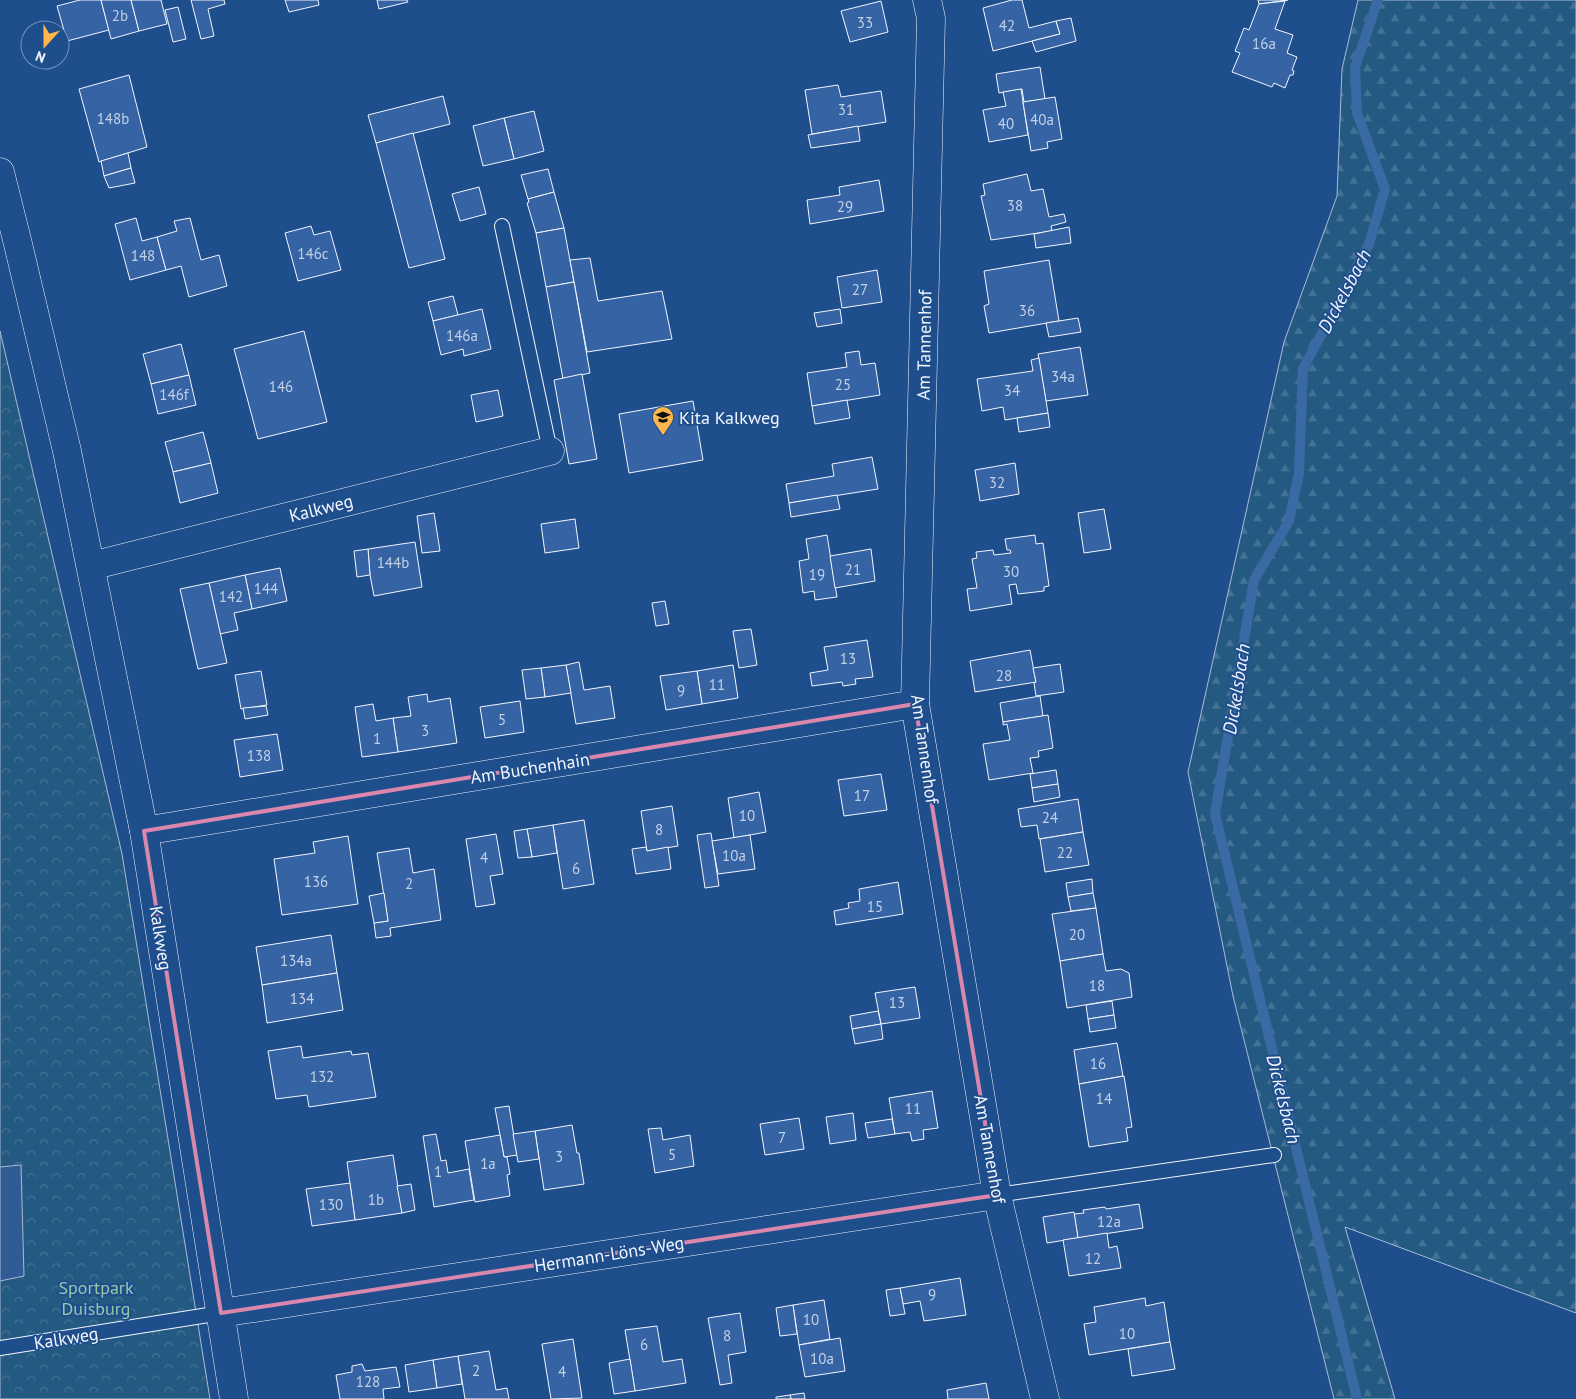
<svg xmlns="http://www.w3.org/2000/svg" width="1576" height="1399" viewBox="0 0 1576 1399" font-family="'PT Sans',sans-serif">
	<style>
		.forest { fill: url(#forest-firs); stroke: #a8bbd7 }
		.park { fill: url(#park-crowns); stroke: #a8bbd7 }
		.parking { fill: #305b95; stroke: #a8bbd7 }
		.lines { fill: none; stroke-linecap: round; stroke-linejoin: round }
		.stream { stroke: #3b69a3; stroke-width: 10 }
		.building { fill: #3563a3; stroke: #f2f6ff }
		.service-casing { stroke: #f2f6ff; stroke-width: 16 }
		.minor-casing { stroke: #f2f6ff; stroke-width: 29 }
		.tertiary-casing { stroke: #f2f6ff; stroke-width: 29 }
		.service { stroke: #1f4e8c; stroke-width: 14 }
		.minor { stroke: #1f4e8c; stroke-width: 28 }
		.tertiary { stroke: #1f4e8c; stroke-width: 28 }
		.marked { fill: none; stroke: #da87ad; stroke-width: 4; stroke-linejoin: round }
		.labels { text-anchor: middle; dominant-baseline: central; stroke-width: 4; stroke-linejoin: round; paint-order: stroke }
		.number-label { font-size: 15px; fill: #c3d1e8 }
		.street-label { font-size: 18px; fill: #f2f6ff; stroke: #1f4e8c }
		.poi-label { font-size: 18px; fill: #f2f6ff; stroke: #1f4e8c; text-anchor: start }
		.park-label { font-size: 18px; fill: #97c8a6; stroke: #1f4e8c }
		.water-label { font-size: 19px; font-style: italic; fill: #f2f6ff; stroke: #1f4e8c }
	</style>
	<defs>
		<pattern id="forest-firs" width="22" height="20" patternUnits="userSpaceOnUse" patternTransform="scale(1.25)"><rect width="22" height="20" fill="#245a82"/><path d="M5 1l3.5 6h-7zM16 11l3.5 6h-7z" fill="#447295"/></pattern>
		<pattern id="park-crowns" width="20" height="18" patternUnits="userSpaceOnUse" patternTransform="scale(1.25)"><rect width="20" height="18" fill="#245a82"/><path d="M2 6a3 3 0 1 1 6 0M12 15a3 3 0 1 1 6 0" fill="none" stroke="#447295"/></pattern>
	</defs>
	<rect width="100%" height="100%" fill="#1f4e8c"/>
	<polygon class="forest" points="1358,0 1576,0 1576,1313 1345,1227 1395,1399 1334,1399 1233,996 1188,772 1284,342 1337,196 1342,69"/>
	<polygon class="park" points="0,331 122,854 210,1399 0,1399"/>
	<polygon class="parking" points="21,1165 24,1276 0,1281 0,1167"/>
	<g class="lines">
		<polyline class="stream" points="1357,1399 1215,814 1254,580 1289,521 1299,473 1303,369 1369,244 1385,189 1357,113 1355,67 1378,0"/>
	</g>
	<g class="building">
		<polygon points="80,0 101,0 109,30 67,41 57,6"/>
		<polygon points="101,0 131,0 139,31 111,39"/>
		<polygon points="131,0 161,0 167,24 139,31"/>
		<polygon points="191,0 224,0 225,4 208,9 214,36 201,39"/>
		<polygon points="285,0 318,0 319,5 289,12"/>
		<polygon points="377,0 407,0 408,2 379,9"/>
		<polygon points="1012,0 1022,0 1029,28 1056,21 1060,34 993,51 983,8"/>
		<polygon points="1258,0 1288,0 1259,4"/>
		<polygon points="881,1 888,32 850,42 841,11"/>
		<polygon points="1285,1 1275,29 1293,35 1287,53 1297,57 1292,70 1294,71 1293,75 1290,75 1285,88 1274,83 1272,87 1232,72 1240,53 1235,51 1244,28 1249,30 1259,4"/>
		<polygon points="178,7 186,39 173,42 165,10"/>
		<polygon points="1071,18 1076,41 1036,52 1032,41 1060,34 1056,21"/>
		<polygon points="1040,67 1045,99 1024,102 1022,89 999,93 996,74"/>
		<polygon points="129,75 147,147 99,162 79,89"/>
		<polygon points="838,85 841,97 881,91 886,122 812,134 805,90"/>
		<polygon points="1021,89 1028,135 989,142 983,110 1006,106 1003,92"/>
		<polygon points="443,96 450,124 376,143 368,115"/>
		<polygon points="1055,97 1062,139 1047,142 1048,148 1031,151 1023,102"/>
		<polygon points="534,111 544,151 514,159 504,118"/>
		<polygon points="504,118 514,159 483,166 473,126"/>
		<polygon points="858,126 860,141 811,148 808,135"/>
		<polygon points="413,133 445,259 409,268 376,143"/>
		<polygon points="128,153 131,168 104,176 101,161"/>
		<polygon points="131,168 135,183 109,188 104,176"/>
		<polygon points="548,169 554,192 528,199 521,175"/>
		<polygon points="1027,174 1031,191 1043,189 1049,217 1064,214 1066,222 1051,226 1052,231 991,240 981,196 985,195 983,184"/>
		<polygon points="879,180 884,211 810,224 807,200 840,195 839,187"/>
		<polygon points="479,187 486,214 460,221 452,194"/>
		<polygon points="554,192 564,228 536,233 527,203 529,202 528,199"/>
		<polygon points="136,218 142,241 157,237 166,270 130,280 115,224"/>
		<polygon points="190,218 201,260 219,255 227,286 189,297 181,266 166,270 157,237 177,231 174,221"/>
		<polygon points="311,226 314,235 330,231 341,270 298,281 285,233"/>
		<polygon points="1069,227 1071,243 1036,248 1034,234"/>
		<polygon points="564,228 574,282 546,287 536,233"/>
		<polygon points="590,258 598,301 662,291 672,339 587,352 570,260"/>
		<polygon points="1049,260 1059,321 989,333 984,306 989,304 984,271"/>
		<polygon points="877,270 882,302 842,308 837,277"/>
		<polygon points="574,282 590,373 563,379 546,287"/>
		<polygon points="453,296 458,315 433,321 428,302"/>
		<polygon points="482,309 491,349 464,356 463,349 441,355 433,321"/>
		<polygon points="840,309 842,323 817,327 814,313"/>
		<polygon points="1078,318 1081,332 1049,337 1046,323"/>
		<polygon points="304,331 327,422 258,439 234,349"/>
		<polygon points="181,344 189,375 151,384 143,354"/>
		<polygon points="1080,347 1088,395 1046,401 1038,354"/>
		<polygon points="859,351 861,365 875,363 880,395 812,406 807,373 847,367 845,353"/>
		<polygon points="1039,358 1048,413 1005,420 1003,407 982,411 977,379 1033,371 1031,360"/>
		<polygon points="582,374 597,459 569,464 554,380"/>
		<polygon points="189,375 196,405 158,414 151,384"/>
		<polygon points="498,390 503,416 476,422 471,395"/>
		<polygon points="847,400 850,418 815,424 812,406"/>
		<polygon points="693,401 703,460 629,473 619,414"/>
		<polygon points="1048,413 1050,427 1019,432 1017,418"/>
		<polygon points="203,432 211,463 173,472 165,442"/>
		<polygon points="872,457 878,489 789,503 786,484 834,476 832,464"/>
		<polygon points="211,463 218,493 180,503 173,472"/>
		<polygon points="1015,463 1019,494 980,501 975,470"/>
		<polygon points="837,495 840,509 791,517 789,503"/>
		<polygon points="1104,509 1111,549 1084,553 1078,513"/>
		<polygon points="434,513 440,551 422,553 417,516"/>
		<polygon points="575,519 579,548 545,553 541,524"/>
		<polygon points="827,535 837,597 815,600 814,591 803,593 799,561 809,559 806,539"/>
		<polygon points="1035,535 1036,544 1043,543 1049,586 1044,587 1044,591 1018,594 1016,584 1009,585 1012,604 970,611 967,589 977,588 972,559 977,558 976,552 993,550 994,555 1011,553 1010,550 1007,550 1005,539"/>
		<polygon points="415,542 422,587 374,596 370,575 368,549"/>
		<polygon points="368,549 370,575 357,577 354,551"/>
		<polygon points="871,549 875,581 835,588 830,556"/>
		<polygon points="280,568 287,601 252,609 245,575"/>
		<polygon points="245,575 252,609 234,613 238,630 220,634 209,583"/>
		<polygon points="209,583 227,663 198,669 180,589"/>
		<polygon points="665,601 669,624 656,626 652,603"/>
		<polygon points="751,629 757,665 739,668 733,631"/>
		<polygon points="867,640 873,677 855,679 856,684 843,686 842,682 812,686 810,673 828,670 824,647"/>
		<polygon points="1030,650 1036,682 975,692 970,661"/>
		<polygon points="579,662 584,690 610,686 615,718 576,724 566,665"/>
		<polygon points="1060,664 1064,692 1036,696 1034,683 1036,682 1033,668"/>
		<polygon points="566,665 571,693 545,697 541,668"/>
		<polygon points="733,665 738,698 702,704 697,671"/>
		<polygon points="541,668 545,697 526,699 522,670"/>
		<polygon points="261,671 267,705 241,709 235,675"/>
		<polygon points="697,671 702,704 666,710 660,676"/>
		<polygon points="427,694 428,702 450,698 457,743 398,752 393,718 411,716 408,697"/>
		<polygon points="1040,696 1043,716 1003,722 1000,703"/>
		<polygon points="520,701 524,732 485,738 480,707"/>
		<polygon points="373,704 376,721 393,718 398,752 362,757 355,707"/>
		<polygon points="266,706 268,715 245,719 243,708"/>
		<polygon points="1048,715 1053,748 1038,751 1039,757 1030,758 1033,773 989,780 983,744 1010,740 1007,724 1003,725 1003,722"/>
		<polygon points="277,734 283,770 240,777 234,740"/>
		<polygon points="1056,770 1058,784 1032,788 1030,774"/>
		<polygon points="881,774 887,810 844,816 838,780"/>
		<polygon points="1058,784 1060,797 1034,802 1032,788"/>
		<polygon points="759,792 766,832 734,838 728,798"/>
		<polygon points="1078,799 1083,832 1039,839 1037,825 1021,827 1018,809"/>
		<polygon points="672,806 678,846 647,851 641,811"/>
		<polygon points="584,820 594,884 563,889 553,825"/>
		<polygon points="553,825 557,853 532,857 527,829"/>
		<polygon points="527,829 532,857 518,858 514,831"/>
		<polygon points="1083,832 1089,865 1045,872 1040,839"/>
		<polygon points="711,833 719,886 705,888 697,835"/>
		<polygon points="496,834 503,874 490,876 495,904 476,907 466,839"/>
		<polygon points="750,835 755,869 718,874 712,841"/>
		<polygon points="348,836 358,904 282,915 274,859 315,853 313,842"/>
		<polygon points="646,847 647,851 668,847 671,869 636,874 632,849"/>
		<polygon points="409,848 413,873 434,869 441,920 390,928 391,936 376,938 374,923 388,921 377,853"/>
		<polygon points="1092,879 1093,893 1068,897 1066,883"/>
		<polygon points="898,882 903,914 836,925 834,911 849,908 848,903 860,901 859,889"/>
		<polygon points="384,893 388,921 374,923 369,896"/>
		<polygon points="1093,893 1096,908 1071,911 1068,897"/>
		<polygon points="1096,908 1103,954 1060,961 1052,914"/>
		<polygon points="331,935 337,973 262,985 256,947"/>
		<polygon points="1103,954 1106,971 1121,969 1129,973 1132,997 1067,1008 1060,961"/>
		<polygon points="337,973 343,1010 267,1023 262,985"/>
		<polygon points="915,987 920,1018 881,1024 875,993"/>
		<polygon points="1112,1001 1114,1015 1088,1019 1086,1005"/>
		<polygon points="878,1011 881,1024 852,1029 850,1016"/>
		<polygon points="1114,1015 1116,1028 1090,1032 1088,1019"/>
		<polygon points="881,1024 883,1039 855,1044 852,1029"/>
		<polygon points="1117,1043 1123,1076 1079,1084 1074,1050"/>
		<polygon points="301,1046 303,1058 351,1051 352,1055 368,1053 376,1097 309,1107 307,1095 276,1099 268,1051"/>
		<polygon points="1124,1076 1132,1127 1126,1128 1128,1141 1089,1147 1079,1084"/>
		<polygon points="932,1091 938,1128 923,1130 924,1139 912,1141 910,1132 895,1134 889,1098"/>
		<polygon points="509,1106 517,1155 504,1157 495,1108"/>
		<polygon points="853,1113 856,1140 830,1144 826,1117"/>
		<polygon points="799,1118 804,1149 765,1155 760,1124"/>
		<polygon points="892,1119 895,1134 868,1138 865,1123"/>
		<polygon points="572,1125 577,1153 579,1153 584,1184 544,1190 535,1131"/>
		<polygon points="661,1128 663,1140 690,1135 694,1166 655,1173 648,1129"/>
		<polygon points="535,1131 539,1159 518,1162 513,1134"/>
		<polygon points="436,1134 441,1161 446,1160 448,1173 469,1169 474,1200 434,1207 423,1136"/>
		<polygon points="500,1135 504,1157 507,1157 510,1174 507,1175 510,1196 475,1202 465,1141"/>
		<polygon points="393,1155 402,1213 355,1220 347,1162"/>
		<polygon points="350,1183 355,1220 312,1226 306,1189"/>
		<polygon points="411,1184 415,1210 402,1213 397,1186"/>
		<polygon points="1139,1204 1143,1228 1078,1238 1074,1214 1084,1213 1083,1210 1105,1207 1106,1209"/>
		<polygon points="1074,1212 1078,1238 1047,1243 1043,1217"/>
		<polygon points="1107,1233 1109,1248 1117,1246 1121,1268 1069,1276 1063,1240"/>
		<polygon points="960,1278 966,1315 924,1321 920,1301 903,1304 900,1288"/>
		<polygon points="900,1288 905,1314 890,1316 886,1290"/>
		<polygon points="1145,1298 1146,1306 1164,1302 1170,1342 1089,1355 1084,1324 1096,1322 1094,1307"/>
		<polygon points="824,1300 830,1339 799,1345 793,1305"/>
		<polygon points="793,1305 797,1334 780,1336 776,1308"/>
		<polygon points="740,1313 746,1352 728,1355 732,1383 720,1385 708,1318"/>
		<polygon points="657,1326 663,1362 682,1359 686,1383 635,1391 625,1330"/>
		<polygon points="840,1338 845,1371 805,1377 799,1345"/>
		<polygon points="573,1339 582,1398 551,1399 542,1344"/>
		<polygon points="1170,1342 1175,1369 1132,1376 1128,1349"/>
		<polygon points="489,1351 496,1390 507,1388 509,1399 465,1399 458,1356"/>
		<polygon points="458,1356 462,1384 437,1388 433,1360"/>
		<polygon points="630,1359 635,1391 614,1394 609,1363"/>
		<polygon points="433,1360 437,1388 409,1392 405,1365"/>
		<polygon points="362,1364 365,1371 396,1367 400,1387 383,1389 384,1399 340,1399 336,1375 352,1372 352,1366"/>
		<polygon points="986,1383 989,1399 948,1399 947,1390"/>
		<polygon points="804,1393 805,1399 791,1399 790,1395"/>
		<polygon points="790,1395 791,1399 776,1399 776,1397"/>
	</g>
	<g class="lines">
		<g class="service-casing">
			<g id="service">
				<polyline points="502,226 550,451"/>
				<polyline points="997,1195 1274,1155"/>
				<polyline points="0,1348 221,1313"/>
			</g>
		</g>
		<g class="minor-casing">
			<g id="minor">
				<polyline points="927,0 931,18 915,704 997,1195 1045,1399"/>
				<polyline points="91,566 550,451"/>
				<polyline points="144,831 915,704"/>
				<polyline points="221,1313 997,1195"/>
			</g>
		</g>
		<g class="tertiary-casing">
			<polyline id="tertiary" points="0,172 18,244 67,451 144,831 234,1399"/>
		</g>
		<use href="#service" class="service"/>
		<use href="#minor" class="minor"/>
		<use href="#tertiary" class="tertiary"/>
	</g>
	<path class="marked" d="M915 704 997 1195 221 1313 144 831Z"/>
	<defs>
		<g id="school-pin" transform="scale(1.125)"><path d="M0 17L-7.5 6A9.5 9.5 0 1 1 7.5 6Z" fill="#ffb74d" stroke="#1f4e8c"/><path d="M0-5L7-2L0 1L-7-2ZM-4 1L0 2.5L4 1V4Q0 6-4 4Z" fill="#111"/></g>
	</defs>
	<g fill-rule="evenodd">
		<use href="#school-pin" x="663" y="417"/>
	</g>
	<g class="labels">
		<g class="number-label">
			<text x="120" y="15">2b</text>
			<text x="865" y="22">33</text>
			<text x="1007" y="25">42</text>
			<text x="1264" y="43">16a</text>
			<text x="846" y="109">31</text>
			<text x="113" y="118">148b</text>
			<text x="1042" y="119">40a</text>
			<text x="1006" y="123">40</text>
			<text x="1015" y="205">38</text>
			<text x="845" y="206">29</text>
			<text x="313" y="253">146c</text>
			<text x="143" y="255">148</text>
			<text x="860" y="289">27</text>
			<text x="1027" y="310">36</text>
			<text x="462" y="335">146a</text>
			<text x="1063" y="376">34a</text>
			<text x="843" y="384">25</text>
			<text x="281" y="386">146</text>
			<text x="1012" y="390">34</text>
			<text x="174" y="394">146f</text>
			<text x="997" y="482">32</text>
			<text x="393" y="562">144b</text>
			<text x="853" y="569">21</text>
			<text x="1011" y="571">30</text>
			<text x="817" y="574">19</text>
			<text x="266" y="588">144</text>
			<text x="231" y="596">142</text>
			<text x="848" y="658">13</text>
			<text x="1004" y="675">28</text>
			<text x="717" y="684">11</text>
			<text x="681" y="690">9</text>
			<text x="502" y="719">5</text>
			<text x="425" y="730">3</text>
			<text x="377" y="738">1</text>
			<text x="259" y="755">138</text>
			<text x="862" y="795">17</text>
			<text x="747" y="815">10</text>
			<text x="1050" y="817">24</text>
			<text x="659" y="829">8</text>
			<text x="1065" y="852">22</text>
			<text x="734" y="855">10a</text>
			<text x="484" y="857">4</text>
			<text x="576" y="868">6</text>
			<text x="316" y="881">136</text>
			<text x="409" y="883">2</text>
			<text x="875" y="906">15</text>
			<text x="1077" y="934">20</text>
			<text x="296" y="960">134a</text>
			<text x="1097" y="985">18</text>
			<text x="302" y="998">134</text>
			<text x="897" y="1002">13</text>
			<text x="1098" y="1063">16</text>
			<text x="322" y="1076">132</text>
			<text x="1104" y="1098">14</text>
			<text x="913" y="1108">11</text>
			<text x="782" y="1137">7</text>
			<text x="672" y="1154">5</text>
			<text x="559" y="1156">3</text>
			<text x="488" y="1163">1a</text>
			<text x="438" y="1171">1</text>
			<text x="376" y="1199">1b</text>
			<text x="331" y="1204">130</text>
			<text x="1109" y="1221">12a</text>
			<text x="1093" y="1258">12</text>
			<text x="932" y="1294">9</text>
			<text x="811" y="1319">10</text>
			<text x="1127" y="1333">10</text>
			<text x="727" y="1335">8</text>
			<text x="644" y="1344">6</text>
			<text x="822" y="1358">10a</text>
			<text x="476" y="1370">2</text>
			<text x="562" y="1371">4</text>
			<text x="368" y="1381">128</text>
		</g>
		<g class="street-label">
			<text transform="translate(924 345) rotate(-89)">Am Tannenhof</text>
			<text transform="translate(321 508) rotate(-14)">Kalkweg</text>
			<text transform="translate(925 749) rotate(82)">Am Tannenhof</text>
			<text transform="translate(530 768) rotate(-9)">Am Buchenhain</text>
			<text transform="translate(161 938) rotate(81)">Kalkweg</text>
			<text transform="translate(990 1149) rotate(80)">Am Tannenhof</text>
			<text transform="translate(609 1254) rotate(-9)">Hermann-Löns-Weg</text>
			<text transform="translate(66 1338) rotate(-9)">Kalkweg</text>
		</g>
		<g class="poi-label">
			<text x="679" y="417">Kita Kalkweg</text>
		</g>
		<g class="park-label">
			<text x="96" y="1287">Sportpark<tspan x="96" dy="21">Duisburg</tspan></text>
		</g>
		<g class="water-label">
			<text transform="translate(1344 291) rotate(-62)">Dickelsbach</text>
			<text transform="translate(1236 689) rotate(-81)">Dickelsbach</text>
			<text transform="translate(1284 1099) rotate(76)">Dickelsbach</text>
		</g>
	</g>
	<g transform="translate(45 45) rotate(201)"><circle r="24" fill="#1f4e8c" stroke="#7391ba"/>
	<path d="M0-4L9 19L0 12L-9 19Z" fill="#ffb74d"/>
	<text y="-8" font-size="14" font-weight="bold" text-anchor="middle" fill="#f2f6ff">N</text>
	</g>
</svg>
